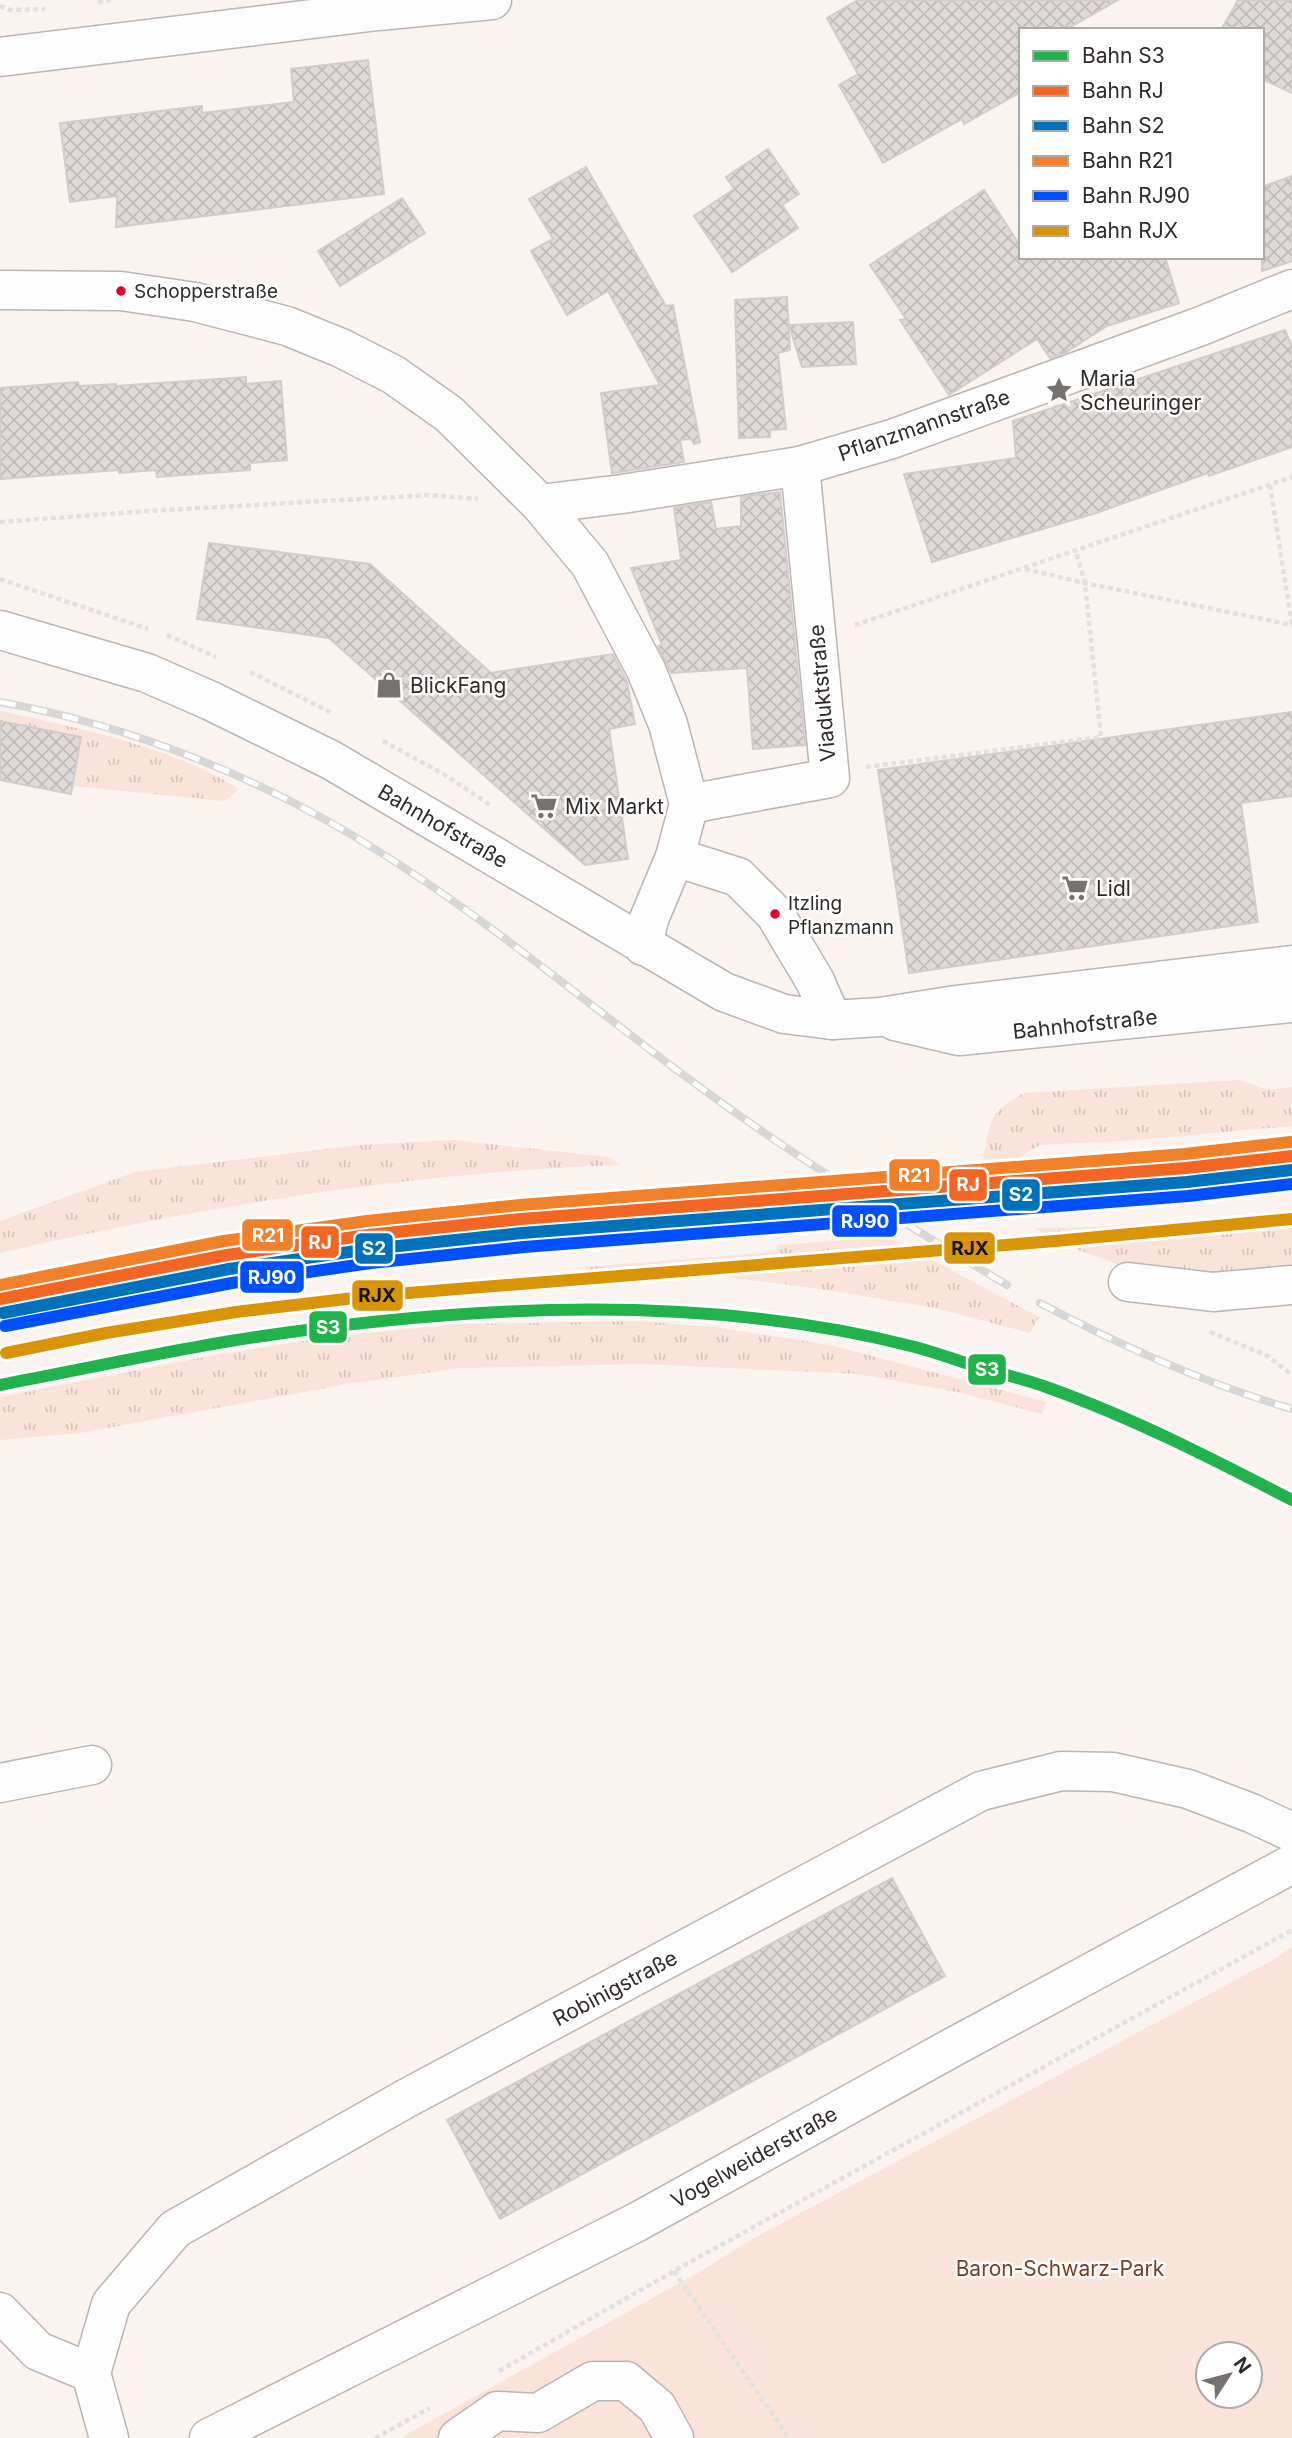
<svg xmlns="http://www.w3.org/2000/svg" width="1292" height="2438" viewBox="0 0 1292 2438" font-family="Inter,sans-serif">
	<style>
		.grass { fill: url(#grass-tufts) }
		.green { fill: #fae4d9; fill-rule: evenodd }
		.building { fill: url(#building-cross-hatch); stroke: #d2cccb; stroke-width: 2 }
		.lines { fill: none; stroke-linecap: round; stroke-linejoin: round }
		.minor-casing { stroke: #bbb5b3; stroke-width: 41 }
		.major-casing { stroke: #bbb5b3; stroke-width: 41 }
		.path { stroke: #e2e0e0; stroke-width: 4.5; stroke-dasharray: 5 3.5; stroke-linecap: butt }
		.minor { stroke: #fefdfd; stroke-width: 38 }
		.major { stroke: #fefdfd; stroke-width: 38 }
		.rail-casing { stroke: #d8d6d6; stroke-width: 8 }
		.rail { stroke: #fff; stroke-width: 5; stroke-dasharray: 16; stroke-linecap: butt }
		.rail-1-casing { stroke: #fff; stroke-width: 18 }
		.rail-2-casing { stroke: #fff; stroke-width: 18 }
		.rail-3-casing { stroke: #fff; stroke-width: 18 }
		.rail-4-casing { stroke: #fff; stroke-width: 18 }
		.rail-5-casing { stroke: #fff; stroke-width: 18 }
		.rail-6-casing { stroke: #fff; stroke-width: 18 }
		.rail-1 { stroke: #22b24c; stroke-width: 12 }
		.rail-2 { stroke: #f26522; stroke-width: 12 }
		.rail-3 { stroke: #0072bc; stroke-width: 12 }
		.rail-4 { stroke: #f0812a; stroke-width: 12 }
		.rail-5 { stroke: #0050ff; stroke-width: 12 }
		.rail-6 { stroke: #d99406; stroke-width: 12 }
		.bus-dot { fill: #e4002b; stroke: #fff; stroke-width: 2.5 }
		.labels { text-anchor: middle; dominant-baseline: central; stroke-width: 5; stroke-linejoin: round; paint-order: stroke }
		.bus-label { font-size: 19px; fill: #302b29; stroke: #fff; text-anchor: start }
		.poi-label { font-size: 21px; fill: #302b29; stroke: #fff; text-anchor: start }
		.street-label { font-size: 21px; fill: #302b29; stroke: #fff }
		.park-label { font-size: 21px; fill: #7a3e20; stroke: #fff }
		.line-badge { stroke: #fff; stroke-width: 2.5 }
		.badge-label { font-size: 19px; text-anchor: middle; font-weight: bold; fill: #fff }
		.pale-badge-label { font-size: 19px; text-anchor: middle; font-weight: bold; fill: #111 }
	</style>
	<defs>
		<pattern id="grass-tufts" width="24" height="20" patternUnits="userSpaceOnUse" patternTransform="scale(1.75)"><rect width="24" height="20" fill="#fae4d9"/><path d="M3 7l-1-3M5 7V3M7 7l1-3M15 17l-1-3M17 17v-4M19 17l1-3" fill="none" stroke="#d7c4ba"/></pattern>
		<pattern id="building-cross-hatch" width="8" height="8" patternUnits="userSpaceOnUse" patternTransform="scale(1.75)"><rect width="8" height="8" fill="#dfdad8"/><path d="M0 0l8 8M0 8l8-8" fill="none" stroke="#c0bbb9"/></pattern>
	</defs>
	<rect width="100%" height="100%" fill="#faf3f0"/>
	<g class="grass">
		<path d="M0 711C78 728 171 746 239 789L225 801 73 786 81 737 0 721Z"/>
		<path d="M1239 1080 1269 1090 1292 1087V1126L1137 1140 1040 1145 1011 1162 983 1159C991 1121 988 1111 1025 1093Z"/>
		<path d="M454 1140 609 1157 621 1165C412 1172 204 1206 0 1253V1221L135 1172 359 1145Z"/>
		<polygon points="1292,1210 1292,1271 1267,1276 1131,1269 1073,1248 1033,1228 1094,1227 1245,1216"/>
		<polygon points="889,1237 1039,1317 1030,1333 935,1308 814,1288 726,1277 571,1268 776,1252 777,1245"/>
		<polygon points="638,1321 715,1327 830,1345 1047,1402 1042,1414 957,1392 858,1374 643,1364 462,1368 353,1383 80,1433 0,1440 0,1397 205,1357 333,1336 461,1324"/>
	</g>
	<path class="green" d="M1292 1947V2438H400L703 2270 752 2239 1275 1959ZM1208 2354H1250V2396H1208Z"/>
	<g class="building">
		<polygon points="858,0 1118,0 1065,30 1021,30 1021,92 964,124 962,119 883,163 839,85 858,74 827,18"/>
		<polygon points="1238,0 1292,0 1292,93 1262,79 1262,30 1221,30"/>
		<polygon points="368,60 384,194 116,227 117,196 70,202 60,123 202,106 202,113 294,102 291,69"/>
		<polygon points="768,149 799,194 782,205 798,228 732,272 694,216 734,189 726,177"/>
		<polygon points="586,167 666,306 673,305 700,442 694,444 691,439 680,440 684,462 612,473 601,393 660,385 608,291 567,315 531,251 553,239 529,199"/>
		<polygon points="1292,176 1292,261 1262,271 1262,187"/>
		<polygon points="984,190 1021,247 1021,257 1165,257 1179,303 1107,326 1066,352 1050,358 1037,339 949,395 900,320 906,319 870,265"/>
		<polygon points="402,198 425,233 340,286 318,251"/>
		<polygon points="787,297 790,350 778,353 786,429 770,430 770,437 739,438 735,300"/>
		<polygon points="853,322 856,364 802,367 789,325"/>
		<polygon points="1285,330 1292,347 1292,447 1209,476 1208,473 1096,513 932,562 904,474 1016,458 1013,421"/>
		<polygon points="246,377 246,384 281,381 287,460 250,463 250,470 157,477 156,470 119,473 119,470 0,479 0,388 78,382 79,386 116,384 116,386"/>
		<polygon points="780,492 805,745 753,749 747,668 671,673 658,646 662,645 631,568 681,560 674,508 711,502 716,529 741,526 741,497"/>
		<polygon points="209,543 370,564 491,673 613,654 627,682 635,724 609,729 628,859 585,865 329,638 197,619"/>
		<polygon points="1292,712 1292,796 1241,803 1258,922 909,973 878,770"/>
		<polygon points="0,721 81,737 71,794 0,780"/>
		<polygon points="892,1878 945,1976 500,2219 447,2120"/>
	</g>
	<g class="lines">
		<g class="minor-casing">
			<g id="minor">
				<polyline points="0,57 378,11 492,0"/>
				<polyline points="0,290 121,291 195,302 287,326 341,348 394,375 449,414 540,504 590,564 646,670 668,724 689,804 675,857 649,919 643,946"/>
				<polyline points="540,504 622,494 800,466 892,439 1201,326 1292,289"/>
				<polyline points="689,804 830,778 800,466"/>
				<polyline points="675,857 738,877 775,914 815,981 832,1020"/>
				<polyline points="1128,1282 1213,1292 1292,1285"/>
				<polyline points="0,1783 92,1765"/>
				<polyline points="0,2312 38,2351 91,2373"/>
				<polyline points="109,2438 91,2373 111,2304 175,2229 407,2098 981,1791 1061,1771 1113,1772 1188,1789 1251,1813 1292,1832"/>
				<polyline points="458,2438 497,2411 538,2413 593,2381 626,2381 657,2407 674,2438"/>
			</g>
		</g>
		<g class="major-casing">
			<g id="major">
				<polyline points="0,630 147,673 211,701 331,760 724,992 784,1014 832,1020 880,1017 956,1005 1292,965"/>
				<polyline points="895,1021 959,1036 1292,1003"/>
				<polyline points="209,2438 637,2222 955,2046 1292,1864"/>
			</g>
		</g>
		<g class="path">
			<polyline points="98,2 111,0"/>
			<polyline points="0,6 10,10 45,9"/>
			<polyline points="1270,485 1292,626"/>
			<polyline points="0,522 149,511 429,495 478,499"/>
			<polyline points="1025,569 1085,583 1292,625"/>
			<polyline points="0,579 148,629"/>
			<polyline points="855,625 1292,477"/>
			<polyline points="167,635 216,657"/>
			<polyline points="250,672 330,712"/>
			<polyline points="383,741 445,775 490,805"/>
			<polyline points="866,767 1101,737 1085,583 1076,552"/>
			<polyline points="1210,1332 1268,1356 1292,1375"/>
			<polyline points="674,2271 789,2438"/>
			<polyline points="499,2371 674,2271 1292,1930"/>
			<polyline points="375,2438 430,2408"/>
		</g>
		<use href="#minor" class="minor"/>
		<use href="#major" class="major"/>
		<g class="rail-casing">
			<g id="rail">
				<path d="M0 702C137 727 269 781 386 856 511 935 622 1034 743 1118 828 1178 918 1231 1007 1285"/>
				<path d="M1040 1303C1121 1346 1204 1383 1292 1409"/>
			</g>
		</g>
		<use href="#rail" class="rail"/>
		<g class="rail-1-casing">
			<path id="rail-1" d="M0 1385C85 1369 170 1350 256 1337 467 1305 707 1293 915 1347 934 1352 953 1359 972 1365 998 1373 1024 1379 1049 1388 1133 1418 1213 1459 1292 1500"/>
		</g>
		<g class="rail-2-casing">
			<polyline id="rail-2" points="0,1299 227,1255 368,1235 521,1219 1186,1168 1292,1156"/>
		</g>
		<g class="rail-3-casing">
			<polyline id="rail-3" points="3,1313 229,1269 370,1249 522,1233 1187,1182 1292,1170"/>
		</g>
		<g class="rail-4-casing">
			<polyline id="rail-4" points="0,1285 224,1241 367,1221 520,1205 1185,1154 1290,1142"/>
		</g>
		<g class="rail-5-casing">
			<polyline id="rail-5" points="5,1326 232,1283 371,1263 524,1247 1188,1196 1292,1184"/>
		</g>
		<g class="rail-6-casing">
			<polyline id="rail-6" points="6,1353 106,1333 236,1312 371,1296 1055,1241 1292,1219"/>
		</g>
		<use href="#rail-1" class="rail-1"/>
		<use href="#rail-2" class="rail-2"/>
		<use href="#rail-3" class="rail-3"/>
		<use href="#rail-4" class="rail-4"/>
		<use href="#rail-5" class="rail-5"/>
		<use href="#rail-6" class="rail-6"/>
	</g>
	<defs>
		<g id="sight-bare" transform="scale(2.1)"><path d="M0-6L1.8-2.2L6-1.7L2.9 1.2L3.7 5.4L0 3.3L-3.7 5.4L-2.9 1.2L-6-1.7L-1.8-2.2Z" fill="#77716f" stroke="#fff" stroke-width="2.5" paint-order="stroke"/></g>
		<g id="shop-bare" transform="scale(2.1)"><path d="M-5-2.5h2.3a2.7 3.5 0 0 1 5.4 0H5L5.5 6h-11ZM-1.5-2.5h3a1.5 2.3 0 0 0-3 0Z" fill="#77716f" stroke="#fff" stroke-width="2.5" paint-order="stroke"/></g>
		<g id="supermarket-bare" transform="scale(2.1)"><path d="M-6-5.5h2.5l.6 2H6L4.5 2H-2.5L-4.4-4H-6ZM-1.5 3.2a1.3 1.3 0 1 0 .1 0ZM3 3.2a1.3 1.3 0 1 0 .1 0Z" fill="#77716f" stroke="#fff" stroke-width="2.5" paint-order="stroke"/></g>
	</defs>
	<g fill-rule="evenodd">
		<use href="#sight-bare" x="1059" y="390"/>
		<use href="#shop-bare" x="389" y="685"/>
		<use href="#supermarket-bare" x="544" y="806"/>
		<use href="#supermarket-bare" x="1075" y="888"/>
	</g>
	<g class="bus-dot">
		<circle cx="121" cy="291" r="6"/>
		<circle cx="775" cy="914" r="6"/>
	</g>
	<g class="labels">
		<g class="bus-label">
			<text x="134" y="291">Schopperstraße</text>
			<text x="788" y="903">Itzling<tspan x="788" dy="24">Pflanzmann</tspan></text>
		</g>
		<g class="poi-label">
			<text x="1080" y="378">Maria<tspan x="1080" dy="24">Scheuringer</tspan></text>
			<text x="410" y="685">BlickFang</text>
			<text x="565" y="806">Mix Markt</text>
			<text x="1096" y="888">Lidl</text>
		</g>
		<g class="street-label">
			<text transform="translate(924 425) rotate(-19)">Pflanzmannstraße</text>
			<text transform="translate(822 693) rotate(-95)">Viaduktstraße</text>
			<text transform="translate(443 826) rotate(30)">Bahnhofstraße</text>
			<text transform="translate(1085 1024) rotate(-6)">Bahnhofstraße</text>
			<text transform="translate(615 1988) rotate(-28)">Robinigstraße</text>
			<text transform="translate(754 2157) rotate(-29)">Vogelweiderstraße</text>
		</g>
		<g class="park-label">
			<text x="1060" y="2268">Baron-Schwarz-Park</text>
		</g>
	</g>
	<g class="line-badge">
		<rect x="888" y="1158" width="53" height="34" rx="7" fill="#f0812a"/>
		<rect x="948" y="1168" width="40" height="34" rx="7" fill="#f26522"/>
		<rect x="1001" y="1178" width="40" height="34" rx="7" fill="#0072bc"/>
		<rect x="831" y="1204" width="67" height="34" rx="7" fill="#0050ff"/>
		<rect x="241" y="1218" width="53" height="34" rx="7" fill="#f0812a"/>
		<rect x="300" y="1225" width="40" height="34" rx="7" fill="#f26522"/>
		<rect x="943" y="1231" width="53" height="34" rx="7" fill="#d99406"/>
		<rect x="354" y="1232" width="40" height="33" rx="7" fill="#0072bc"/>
		<rect x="239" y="1260" width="66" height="34" rx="7" fill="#0050ff"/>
		<rect x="351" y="1279" width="53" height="33" rx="7" fill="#d99406"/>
		<rect x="308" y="1310" width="40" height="34" rx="7" fill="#22b24c"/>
		<rect x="967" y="1353" width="40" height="33" rx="7" fill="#22b24c"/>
	</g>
	<g class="badge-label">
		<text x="914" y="1182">R21</text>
		<text x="968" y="1191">RJ</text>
		<text x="1021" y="1201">S2</text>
		<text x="865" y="1228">RJ90</text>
		<text x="268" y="1242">R21</text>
		<text x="320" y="1249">RJ</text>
		<text x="374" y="1255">S2</text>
		<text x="272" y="1284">RJ90</text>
		<text x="328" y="1334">S3</text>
		<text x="987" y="1376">S3</text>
	</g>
	<g class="pale-badge-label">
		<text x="970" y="1255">RJX</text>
		<text x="377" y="1302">RJX</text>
	</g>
	<rect x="1019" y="28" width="245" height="231" fill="#ffffff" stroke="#acaaa9" stroke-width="2"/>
	<rect x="1033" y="51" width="35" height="10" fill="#22b24c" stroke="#acaaa9" stroke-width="2"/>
	<text x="1082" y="63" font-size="21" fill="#302b29">Bahn S3</text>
	<rect x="1033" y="86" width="35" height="10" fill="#f26522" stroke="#acaaa9" stroke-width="2"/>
	<text x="1082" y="98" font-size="21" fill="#302b29">Bahn RJ</text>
	<rect x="1033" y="121" width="35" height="10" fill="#0072bc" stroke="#acaaa9" stroke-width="2"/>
	<text x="1082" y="133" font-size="21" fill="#302b29">Bahn S2</text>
	<rect x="1033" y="156" width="35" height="10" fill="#f0812a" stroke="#acaaa9" stroke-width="2"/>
	<text x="1082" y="168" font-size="21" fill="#302b29">Bahn R21</text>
	<rect x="1033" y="191" width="35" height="10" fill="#0050ff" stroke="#acaaa9" stroke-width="2"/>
	<text x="1082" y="203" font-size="21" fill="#302b29">Bahn RJ90</text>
	<rect x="1033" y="226" width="35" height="10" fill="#d99406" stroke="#acaaa9" stroke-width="2"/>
	<text x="1082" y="238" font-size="21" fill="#302b29">Bahn RJX</text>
	<g transform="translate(1229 2375) rotate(54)"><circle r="33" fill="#ffffff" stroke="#acaaa9" stroke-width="2"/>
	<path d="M0-5L12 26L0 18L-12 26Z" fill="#77716f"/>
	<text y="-10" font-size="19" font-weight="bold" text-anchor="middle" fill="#302b29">N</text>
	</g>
</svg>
